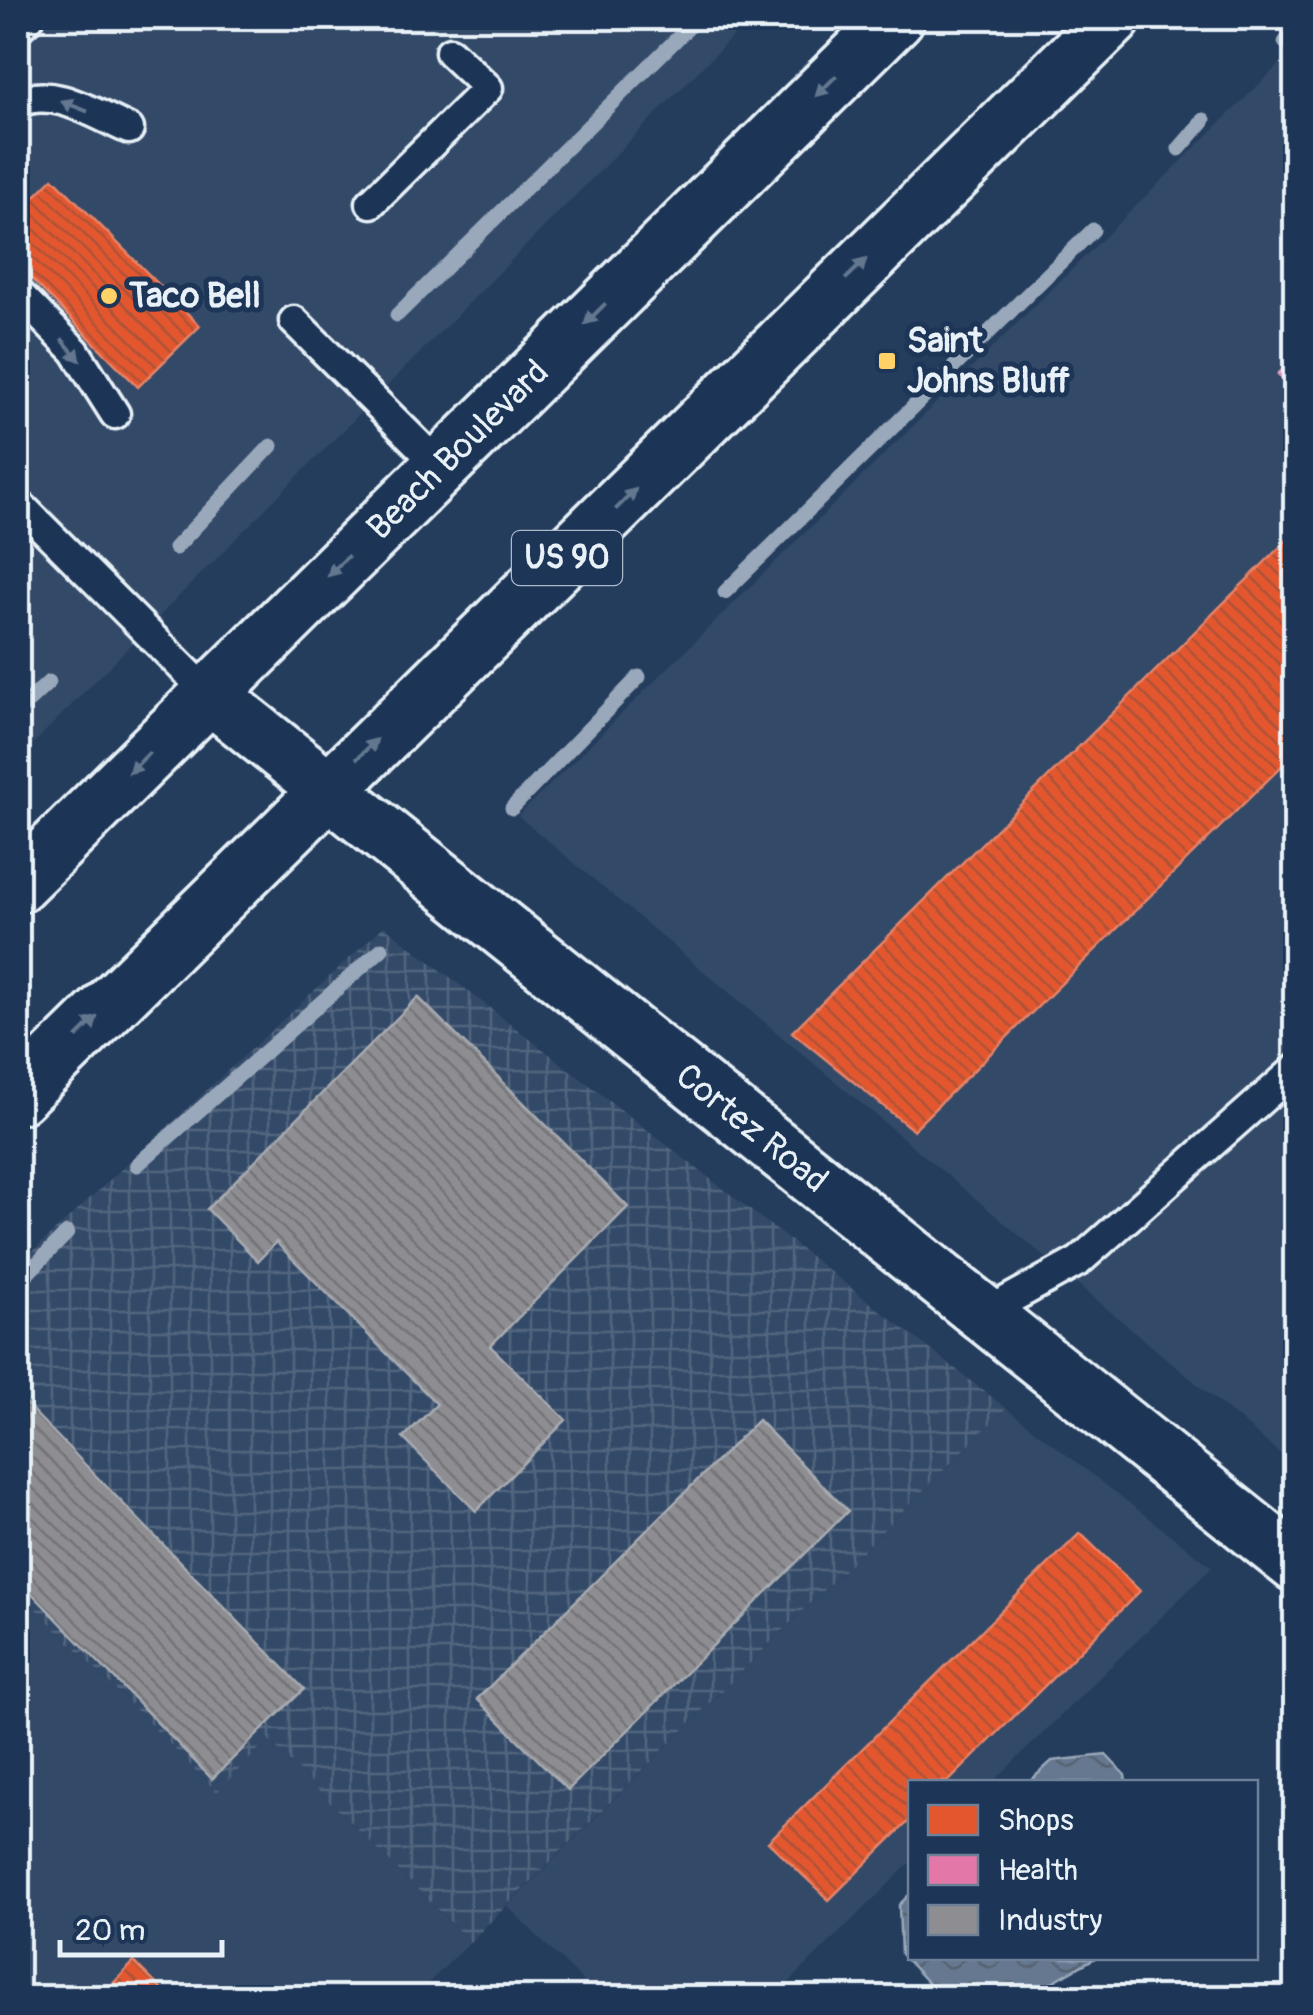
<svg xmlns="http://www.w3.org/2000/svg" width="1313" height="2015" viewBox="0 0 1313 2015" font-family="Pangolin,sans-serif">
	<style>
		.built { fill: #334a68 }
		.industrial { fill: url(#industrial-grid) }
		.water { fill: url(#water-waves); stroke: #99a8ba; stroke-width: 2.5 }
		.shops { fill: url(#shops-back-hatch); stroke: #e5856b; stroke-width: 2.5 }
		.health { fill: url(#health-back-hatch); stroke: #e49cc0; stroke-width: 2.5 }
		.industry { fill: url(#industry-back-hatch); stroke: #a8abb1; stroke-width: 2.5 }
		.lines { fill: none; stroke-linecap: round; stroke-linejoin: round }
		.stream { stroke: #99a8ba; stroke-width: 15 }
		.lane-casing { stroke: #e8f1f8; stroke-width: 35 }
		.secondary-casing { stroke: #e8f1f8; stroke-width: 62 }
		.highway-casing { stroke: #e8f1f8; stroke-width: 62 }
		.lane { stroke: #1d3557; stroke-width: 28 }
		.secondary { stroke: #1d3557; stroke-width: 55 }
		.highway { stroke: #1d3557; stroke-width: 55 }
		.oneway { fill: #64778f }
		.poi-dot { fill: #ffd166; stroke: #1d3557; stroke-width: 4 }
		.labels { text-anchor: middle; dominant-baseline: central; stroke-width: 10; stroke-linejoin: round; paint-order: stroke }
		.shield { fill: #1d3557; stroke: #abb9c8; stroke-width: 2.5 }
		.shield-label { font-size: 32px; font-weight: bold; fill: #e8f1f8 }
		.poi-label { font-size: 35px; font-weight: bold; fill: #e8f1f8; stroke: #1d3557; text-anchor: start }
		.street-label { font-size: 35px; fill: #e8f1f8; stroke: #1d3557 }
	</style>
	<defs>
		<pattern id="industrial-grid" width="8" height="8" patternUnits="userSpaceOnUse" patternTransform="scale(2.5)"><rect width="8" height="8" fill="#334a68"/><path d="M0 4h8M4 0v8" fill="none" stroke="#51657e"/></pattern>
		<pattern id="water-waves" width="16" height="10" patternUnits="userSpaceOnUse" patternTransform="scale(2.5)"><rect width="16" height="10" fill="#657890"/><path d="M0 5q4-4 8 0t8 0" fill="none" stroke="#576270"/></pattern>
		<pattern id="shops-back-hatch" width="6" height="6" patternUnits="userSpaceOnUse" patternTransform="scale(2.5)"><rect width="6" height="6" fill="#e4572e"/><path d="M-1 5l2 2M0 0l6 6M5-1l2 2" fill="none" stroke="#ad5238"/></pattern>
		<pattern id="health-back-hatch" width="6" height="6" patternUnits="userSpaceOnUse" patternTransform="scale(2.5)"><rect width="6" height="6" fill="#e377a8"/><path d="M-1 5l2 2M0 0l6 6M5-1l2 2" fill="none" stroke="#b4698c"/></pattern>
		<pattern id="industry-back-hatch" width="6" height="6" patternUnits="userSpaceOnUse" patternTransform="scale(2.5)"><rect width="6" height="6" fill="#8d8d92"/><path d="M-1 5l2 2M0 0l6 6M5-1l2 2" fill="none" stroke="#747579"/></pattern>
	</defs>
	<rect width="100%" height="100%" fill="#253d5d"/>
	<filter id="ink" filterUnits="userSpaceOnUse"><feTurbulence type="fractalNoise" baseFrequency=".01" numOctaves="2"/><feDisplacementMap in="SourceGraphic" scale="20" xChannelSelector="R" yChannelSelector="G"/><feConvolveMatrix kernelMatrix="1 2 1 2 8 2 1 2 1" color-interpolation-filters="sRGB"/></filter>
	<g filter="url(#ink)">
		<g class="built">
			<polygon points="18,18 751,18 18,759"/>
			<polygon points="1295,49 1295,1466 518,816"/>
			<polygon points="1006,1408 1212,1567 993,1782 911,1782 910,1863 774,1997 599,1997 507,1906"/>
			<polygon points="18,1591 216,1791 268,1740 470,1942 414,1997 18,1997"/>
		</g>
		<polygon class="industrial" points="384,926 1006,1408 470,1942 268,1740 217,1792 18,1591 18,1265"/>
		<g class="water">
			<polygon points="1106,1755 1125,1775 1126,1782 1029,1782 1052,1761"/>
			<polygon points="910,1894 911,1958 1095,1958 1025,1997 941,1997 901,1954 899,1905"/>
		</g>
		<g class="shops">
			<polygon points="53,178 200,326 138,387 18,265 18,213"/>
			<polygon points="1296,531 1296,752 913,1130 792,1032"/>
			<polygon points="1080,1533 1140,1591 948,1782 911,1782 911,1819 829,1900 768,1842"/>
			<polygon points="134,1962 170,1998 99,1998"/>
		</g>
		<polygon class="health" points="1296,357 1296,392 1278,374"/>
		<g class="industry">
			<polygon points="418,997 628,1207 490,1346 566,1420 476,1511 403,1438 437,1404 276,1242 258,1261 207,1209"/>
			<polygon points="18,1396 304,1689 212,1779 18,1579"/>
			<polygon points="758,1420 848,1511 568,1790 477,1699"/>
		</g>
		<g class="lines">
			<g class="stream">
				<polyline points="1285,42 1296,33"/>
				<polyline points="1179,149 1204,120"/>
				<polyline points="397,315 698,18"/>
				<polyline points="175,548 271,446"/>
				<polyline points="725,592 1093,230"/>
				<polyline points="18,711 49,682"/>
				<polyline points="512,808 639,677"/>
				<polyline points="137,1165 382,949"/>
				<polyline points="18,1283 67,1233"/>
			</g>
			<g class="lane-casing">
				<g id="lane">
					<polyline points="18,28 29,18"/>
					<path d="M18 103C52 85 96 115 129 129"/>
					<polyline points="371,203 488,88 450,52"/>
					<polyline points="18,293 75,351 115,414"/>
					<polyline points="294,321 440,466"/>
					<polyline points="18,503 209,694"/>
					<polyline points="983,1314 1079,1261 1296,1069"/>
				</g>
			</g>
			<g class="secondary-casing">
				<g id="secondary">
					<path id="s1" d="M209 694 1296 1564"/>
				</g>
			</g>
			<g class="highway-casing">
				<g id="highway">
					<path id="s2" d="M18 884 896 18"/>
					<path d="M18 1096C381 735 750 379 1113 18"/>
				</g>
			</g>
			<use href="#lane" class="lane"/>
			<use href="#secondary" class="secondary"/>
			<use href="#highway" class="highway"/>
		</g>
		<defs><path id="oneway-solid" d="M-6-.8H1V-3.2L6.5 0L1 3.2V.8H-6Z" transform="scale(2.5)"/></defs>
		<g class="oneway">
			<use href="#oneway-solid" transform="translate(826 86) rotate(135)"/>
			<use href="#oneway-solid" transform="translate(74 106) rotate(-158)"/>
			<use href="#oneway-solid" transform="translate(856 269) rotate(-44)"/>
			<use href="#oneway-solid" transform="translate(595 314) rotate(135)"/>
			<use href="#oneway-solid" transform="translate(71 350) rotate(50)"/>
			<use href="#oneway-solid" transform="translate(626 499) rotate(-45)"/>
			<use href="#oneway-solid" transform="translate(338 566) rotate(135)"/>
			<use href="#oneway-solid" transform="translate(367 749) rotate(-44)"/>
			<use href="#oneway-solid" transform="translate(139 763) rotate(135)"/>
			<use href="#oneway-solid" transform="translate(87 1027) rotate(-45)"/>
		</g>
	</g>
	<g class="poi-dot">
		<circle cx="109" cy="296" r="10"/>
		<rect x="877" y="351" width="20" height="20" rx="5"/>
	</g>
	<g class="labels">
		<rect class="shield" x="512" y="531" width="110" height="54" rx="8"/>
		<g class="shield-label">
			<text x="567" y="558">US 90</text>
		</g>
		<g class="poi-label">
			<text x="129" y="296">Taco Bell</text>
			<text x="907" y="341">Saint<tspan x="907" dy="40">Johns Bluff</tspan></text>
		</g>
		<g class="street-label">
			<text stroke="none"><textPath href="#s2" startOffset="618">Beach Boulevard</textPath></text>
			<text stroke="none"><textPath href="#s1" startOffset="695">Cortez Road</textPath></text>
		</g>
	</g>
	<rect width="1313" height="2015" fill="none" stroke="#1d3557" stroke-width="60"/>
	<rect x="30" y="30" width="1253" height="1955" fill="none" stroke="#e8f1f8" stroke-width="4" filter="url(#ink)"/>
	<rect x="908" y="1780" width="350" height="180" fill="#1d3557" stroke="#6e8097" stroke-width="2.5"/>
	<rect x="928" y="1805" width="50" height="30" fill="#e4572e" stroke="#6e8097" stroke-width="2.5"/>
	<text x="998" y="1830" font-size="30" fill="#e8f1f8">Shops</text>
	<rect x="928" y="1855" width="50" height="30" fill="#e377a8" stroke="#6e8097" stroke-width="2.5"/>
	<text x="998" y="1880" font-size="30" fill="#e8f1f8">Health</text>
	<rect x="928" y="1905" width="50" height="30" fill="#8d8d92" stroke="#6e8097" stroke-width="2.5"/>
	<text x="998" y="1930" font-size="30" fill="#e8f1f8">Industry</text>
	<path d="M60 1940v15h162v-15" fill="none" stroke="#e8f1f8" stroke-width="5"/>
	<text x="75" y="1940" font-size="30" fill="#e8f1f8" stroke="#1d3557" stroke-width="8" paint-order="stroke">20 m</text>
</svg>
